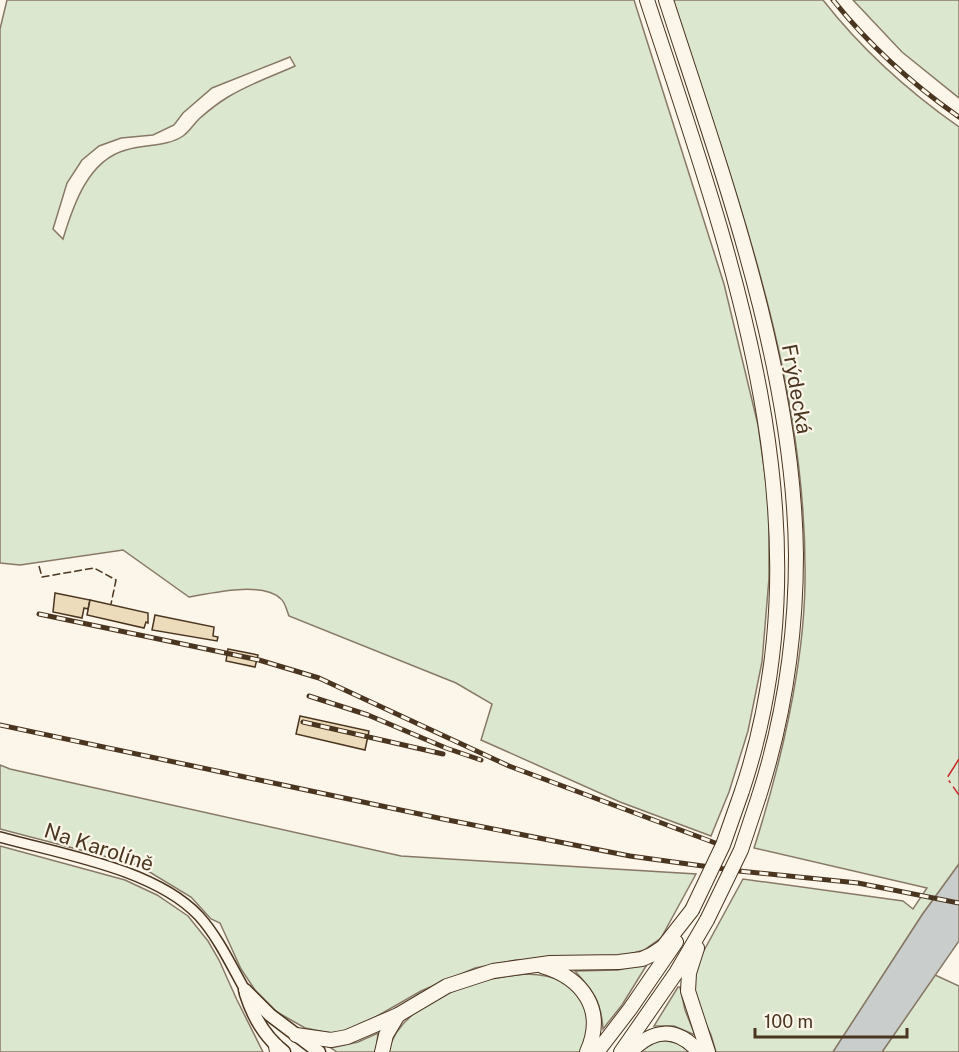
<svg xmlns="http://www.w3.org/2000/svg" width="959" height="1052" viewBox="0 0 959 1052" font-family="'Public Sans',sans-serif">
	<style>
		.green { fill: #dce7d0; stroke: #887966; stroke-width: 1.5; fill-rule: evenodd }
		.water { fill: #c9cecd; stroke: #887966; stroke-width: 1.5 }
		.building { fill: #ecdcbc; stroke: #4a3520; stroke-width: 1.5 }
		.lines { fill: none; stroke-linecap: round; stroke-linejoin: round }
		.minor-casing { stroke: #4a3520; stroke-width: 12 }
		.tertiary-casing { stroke: #4a3520; stroke-width: 15 }
		.secondary-casing { stroke: #4a3520; stroke-width: 16 }
		.minor { stroke: #fbf6e9; stroke-width: 9 }
		.tertiary { stroke: #fbf6e9; stroke-width: 12 }
		.secondary { stroke: #fbf6e9; stroke-width: 14 }
		.rail-casing { stroke: #4a3520; stroke-width: 5 }
		.rail { stroke: #fbf6e9; stroke-width: 3; stroke-dasharray: 9; stroke-linecap: butt }
		.secondary-bridge-casing { stroke: #4a3520; stroke-width: 16; stroke-linecap: butt }
		.secondary-bridge { stroke: #fbf6e9; stroke-width: 14 }
		.fence { stroke: #4a3520; stroke-width: 1.5; stroke-dasharray: 8 3; stroke-linecap: butt }
		.power { stroke: #c62828; stroke-width: 1.5; stroke-dasharray: 21 4.5 3 4.5; stroke-linecap: butt }
		.labels { text-anchor: middle; dominant-baseline: central; stroke-width: 4.5; stroke-linejoin: round; paint-order: stroke }
		.street-label { font-size: 21px; fill: #4a3520; stroke: #fbf6e9 }
	</style>
	<rect width="100%" height="100%" fill="#fbf6e9"/>
	<g class="green">
		<path d="M7 0H634L724 284 758 425 769 503V578L762 662 748 731 729 792 711 836 620 802 481 740 492 704 456 683 289 616C287 611 285 602 281 599 263 581 212 593 189 597L123 550 20 565 0 563V29ZM290 57 295 66C273 76 249 84 228 97 218 103 208 111 199 119 194 124 189 132 183 136 167 147 144 144 126 150 88 160 73 206 63 239L53 229 67 183 82 160 99 146 121 138 153 135 174 125 183 113 212 88Z"/>
		<path d="M673 0H823C862 50 908 91 959 127V864L922 915 833 1052H716L711 1035 697 1005 693 980 701 956 743 879 903 901 913 909 927 888 754 848C780 767 804 667 805 582 808 380 734 189 673 0Z"/>
		<polygon points="853,0 959,0 959,98 902,52"/>
		<polygon points="0,765 10,769 401,856 696,874 661,938 644,950 623,956 516,960 475,968 421,991 351,1031 329,1033 305,1028 277,1012 255,990 241,969 220,923 211,919 191,897 138,865 0,829"/>
		<polygon points="0,846 125,880 157,895 188,916 208,941 219,960 237,1000 263,1052 0,1052"/>
		<path d="M648 963 622 1005 603 1029C601 1000 593 991 575 971L618 970Z"/>
		<path d="M526 974C553 975 578 981 586 1010 587 1015 589 1020 589 1024 588 1033 585 1043 582 1052H388C401 1000 479 978 526 974Z"/>
		<polygon points="935,975 959,986 959,1052 882,1052"/>
		<polygon points="678,987 680,987 685,1010 695,1035 674,1026 654,1026"/>
		<polygon points="378,1033 376,1052 337,1052 331,1048 358,1042"/>
		<path d="M655 1040C670 1040 679 1043 691 1052H635Z"/>
	</g>
	<polygon class="water" points="959,864 959,941 882,1052 833,1052 922,915"/>
	<g class="building">
		<polygon points="55,593 90,600 88,609 84,608 82,618 53,612"/>
		<polygon points="90,600 148,613 148,623 146,622 144,628 87,615"/>
		<polygon points="155,615 214,627 213,636 218,637 217,641 152,630"/>
		<polygon points="228,649 258,655 255,667 226,661"/>
		<polygon points="300,716 369,731 365,750 296,734"/>
	</g>
	<g class="lines">
		<g class="minor-casing">
			<path id="minor" d="M0 837C61 854 155 869 199 916 218 937 231 965 245 990"/>
		</g>
		<g class="tertiary-casing">
			<g id="tertiary">
				<polyline points="245,990 270,1015 319,1052"/>
				<path d="M246 994C253 1016 266 1038 284 1052"/>
			</g>
		</g>
		<g class="secondary-casing">
			<g id="secondary">
				<path d="M647 0C731 256 832 522 742 791"/>
				<path d="M666 0C723 176 794 368 796 555 796 637 784 718 759 796"/>
				<polyline points="697,948 689,973 688,991 708,1052"/>
				<path d="M542 966C583 978 606 1010 587 1052"/>
				<polyline points="296,1035 331,1040 347,1037 398,1015 447,986 493,971 550,963 619,962 642,959 651,955 663,947 692,910"/>
				<polyline points="276,1046 277,1052"/>
				<polyline points="382,1052 386,1035 398,1015"/>
				<polyline points="597,1052 630,1009 676,942"/>
				<polyline points="621,1052 676,973 707,920"/>
				<path d="M630 1052C653 1029 676 1026 699 1052"/>
			</g>
		</g>
		<use href="#minor" class="minor"/>
		<use href="#tertiary" class="tertiary"/>
		<use href="#secondary" class="secondary"/>
		<g class="rail-casing">
			<g id="rail">
				<path d="M833 0C869 45 912 84 959 117"/>
				<polyline points="39,614 259,660 319,678 509,766 718,844"/>
				<polyline points="309,696 368,715 446,748 481,760"/>
				<polyline points="303,722 443,754"/>
				<polyline points="0,725 443,819 630,856 739,871 858,883 959,903"/>
			</g>
		</g>
		<use href="#rail" class="rail"/>
		<g class="secondary-bridge-casing">
			<g id="secondary-bridge">
				<polyline points="692,910 723,845 742,791"/>
				<polyline points="707,920 741,850 759,796"/>
			</g>
		</g>
		<use href="#secondary-bridge" class="secondary-bridge"/>
		<polyline class="fence" points="39,566 42,577 94,568 116,580 111,604"/>
		<polyline class="power" points="959,759 947,778 959,795"/>
	</g>
	<g class="labels">
		<g class="street-label">
			<text transform="translate(797 389) rotate(80)">Frýdecká</text>
			<text transform="translate(99 847) rotate(18)">Na Karolíně</text>
		</g>
	</g>
	<path d="M755 1028v9h152v-9" fill="none" stroke="#4a3520" stroke-width="3"/>
	<text x="764" y="1028" font-size="18" fill="#4a3520" stroke="#fbf6e9" stroke-width="4.5" paint-order="stroke">100 m</text>
</svg>
